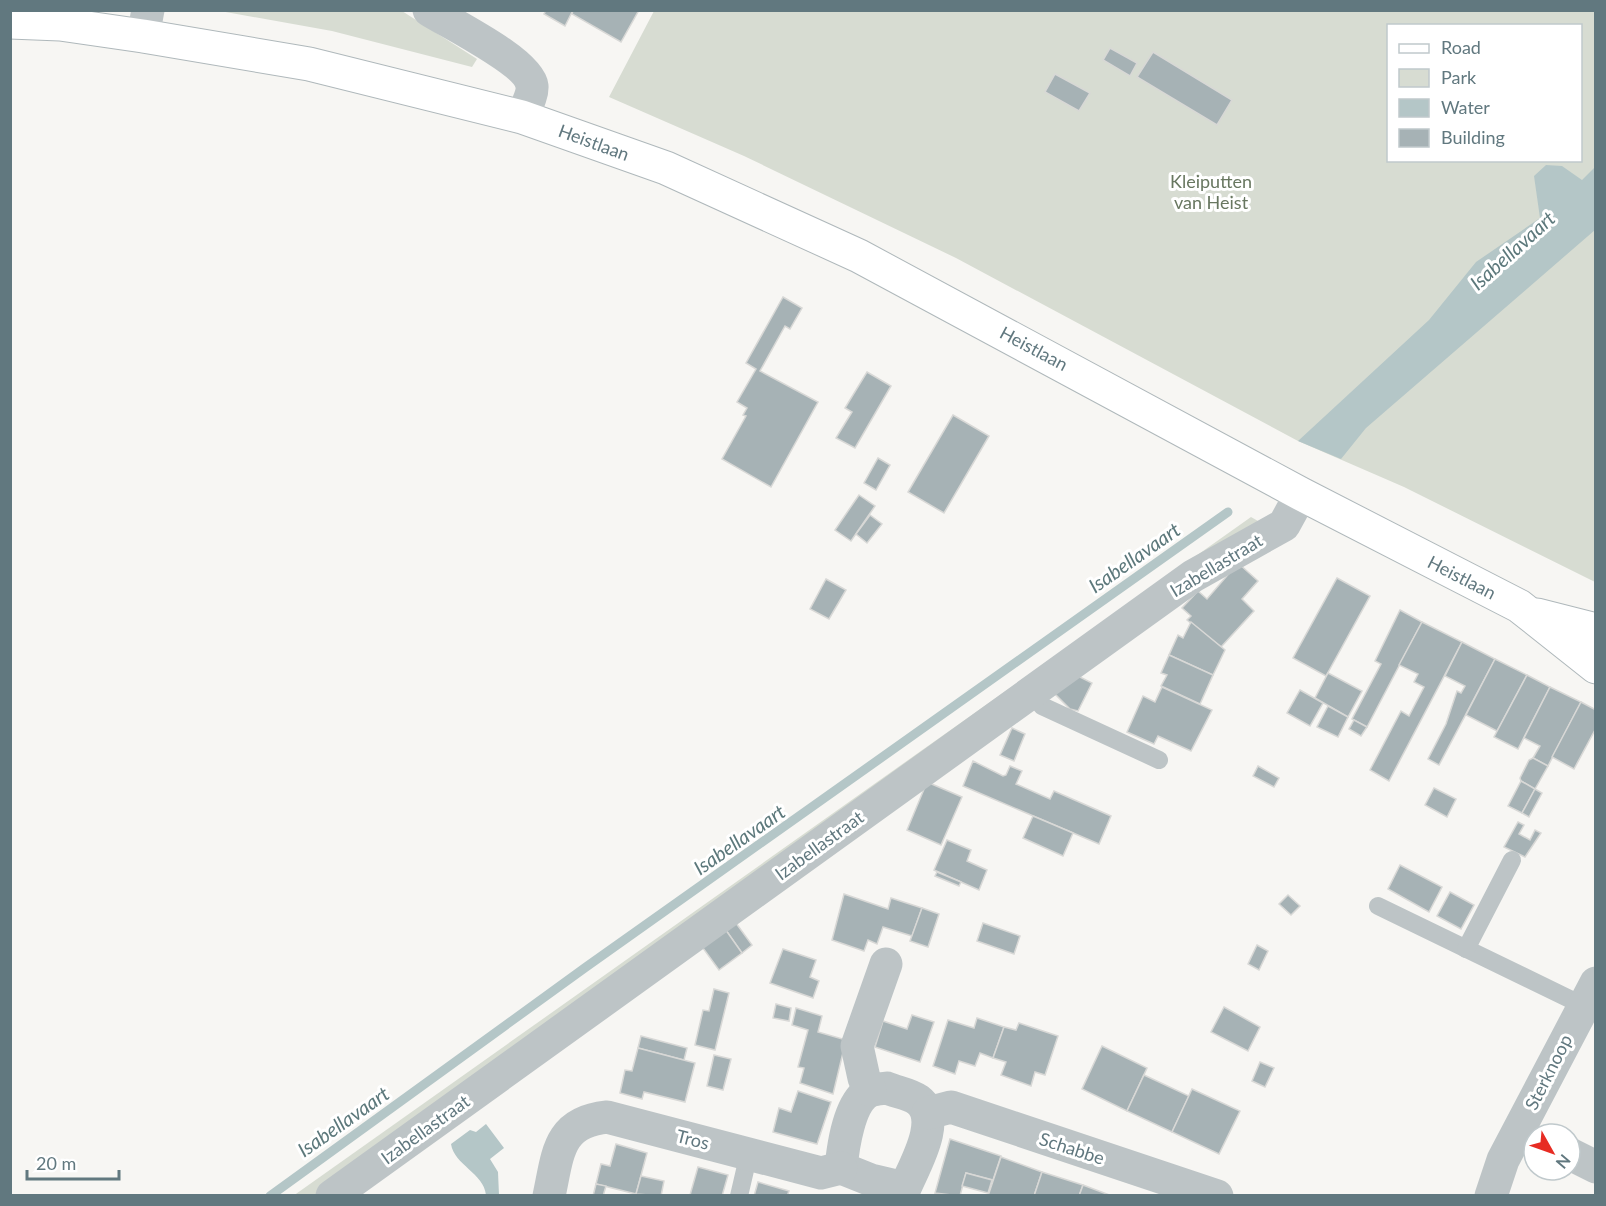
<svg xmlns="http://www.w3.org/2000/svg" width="1606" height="1206" viewBox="0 0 1606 1206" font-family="Lato,sans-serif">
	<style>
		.green { fill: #d7dcd2; fill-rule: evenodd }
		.water { fill: #b4c6c7 }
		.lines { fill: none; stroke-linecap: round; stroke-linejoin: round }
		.stream { stroke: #b4c6c7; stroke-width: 9 }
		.building { fill: #a6b2b5; stroke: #d8d8d6; stroke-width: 1.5 }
		.secondary-casing { stroke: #afb8bb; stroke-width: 35 }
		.lane { stroke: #bdc4c6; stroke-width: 18 }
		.street { stroke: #bdc4c6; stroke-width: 33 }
		.secondary { stroke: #fff; stroke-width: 33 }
		.labels { text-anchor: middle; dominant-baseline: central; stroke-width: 6; stroke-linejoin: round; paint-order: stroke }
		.street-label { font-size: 18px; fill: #61787f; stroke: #fff }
		.park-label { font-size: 18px; fill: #687760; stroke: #fff }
		.water-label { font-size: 20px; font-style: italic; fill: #5c787b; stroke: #fff }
	</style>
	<rect width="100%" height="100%" fill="#f7f6f3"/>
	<g class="green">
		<polygon points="220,11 402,11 477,59 472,67 332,31"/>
		<path d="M654 11H1595V582L1404 487 1298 441 956 258 744 156 609 97ZM1388 26H1580V160H1388Z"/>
		<polygon points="1251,517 1265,525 315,1195 293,1196"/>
	</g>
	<g class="water">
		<polygon points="1546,165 1562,166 1582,180 1595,167 1595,230 1366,428 1341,459 1298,441 1429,320 1476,262 1540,218 1534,176"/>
		<path d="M486 1124 504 1148 490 1159 498 1172 499 1195H486C484 1173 454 1165 451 1144L470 1130 476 1132Z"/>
	</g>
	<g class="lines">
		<polyline class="stream" points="270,1196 586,967 1228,512"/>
	</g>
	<g class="building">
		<polygon points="546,10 573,10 565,26 544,14"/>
		<polygon points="573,10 639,10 621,42 572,14"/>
		<polygon points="1110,48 1137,63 1130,76 1103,60"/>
		<polygon points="1153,52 1232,100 1217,125 1137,77"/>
		<polygon points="1055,74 1090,93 1079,111 1045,92"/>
		<polygon points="783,297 802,308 790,329 785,326 760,371 818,402 771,487 722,459 746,416 743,415 747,408 737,402 756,369 746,363"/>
		<polygon points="867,372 891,386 855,448 836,438 852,412 845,408"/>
		<polygon points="953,415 989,436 944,513 908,492"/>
		<polygon points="878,458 890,465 876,490 864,483"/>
		<polygon points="859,495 875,506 851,541 835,530"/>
		<polygon points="870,515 882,524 867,543 856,534"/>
		<polygon points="1238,563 1258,581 1242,599 1254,611 1221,647 1187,620 1191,616 1182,608 1198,591 1207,599"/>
		<polygon points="1337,578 1370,596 1326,676 1293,658"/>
		<polygon points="826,579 846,590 829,619 810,609"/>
		<polygon points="1400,610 1422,622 1367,727 1352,719 1381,664 1375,661"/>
		<polygon points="1191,622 1225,650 1213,675 1169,655 1178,635 1183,638"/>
		<polygon points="1422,622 1462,642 1389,781 1370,770 1401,711 1409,716 1424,687 1414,682 1418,674 1399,665"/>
		<polygon points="1462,642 1495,659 1439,765 1428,759 1446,724 1457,691 1461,693 1465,686 1445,676"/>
		<polygon points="1169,655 1213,675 1200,704 1161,686 1167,675 1161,673"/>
		<polygon points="1495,659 1527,675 1497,731 1466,715"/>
		<polygon points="1328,673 1362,691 1348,717 1315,698"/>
		<polygon points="1076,675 1092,683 1078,711 1070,709 1054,693"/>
		<polygon points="1527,675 1550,687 1518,749 1494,737"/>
		<polygon points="1162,687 1212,710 1191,751 1158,736 1154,744 1127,732 1143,696 1155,702"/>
		<polygon points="1550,687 1581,702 1548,766 1533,758 1540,746 1524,738"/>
		<polygon points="1300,690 1323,703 1310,726 1287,713"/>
		<polygon points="1581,702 1596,710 1596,728 1574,769 1552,757"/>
		<polygon points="1328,706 1348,717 1338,737 1317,727"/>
		<polygon points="1354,720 1367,727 1361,736 1349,729"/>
		<polygon points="1012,728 1025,734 1014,761 1000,755"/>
		<polygon points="1533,758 1548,766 1535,789 1521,781 1520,778 1529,760"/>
		<polygon points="973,761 1003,776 1006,775 1010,766 1022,771 1016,784 1050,799 1054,791 1111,816 1099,844 963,786"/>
		<polygon points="1258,766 1279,778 1274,787 1253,776"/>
		<polygon points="1521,781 1535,789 1522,813 1508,806"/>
		<polygon points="927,782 962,797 941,845 907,830"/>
		<polygon points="1434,788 1456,799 1447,817 1425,805"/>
		<polygon points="1535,789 1542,793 1529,817 1522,813"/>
		<polygon points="1033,816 1073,833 1063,856 1023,838"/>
		<polygon points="1518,822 1524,825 1519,834 1530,840 1535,830 1541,833 1525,857 1504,847"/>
		<polygon points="947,840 971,850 967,861 987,870 979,890 934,870"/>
		<polygon points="1400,865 1442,887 1429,912 1388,889"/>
		<polygon points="937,872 961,882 959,886 935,876"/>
		<polygon points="1450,892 1474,905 1461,929 1437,916"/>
		<polygon points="844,894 888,909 891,898 922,908 912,936 883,927 877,944 868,940 864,951 832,940"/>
		<polygon points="1288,895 1300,906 1291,915 1279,904"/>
		<polygon points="922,908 939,914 928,947 910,941"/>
		<polygon points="733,919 752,945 742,953 723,926"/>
		<polygon points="983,923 1020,936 1014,954 977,941"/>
		<polygon points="723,926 742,953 719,970 700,944"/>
		<polygon points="1257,945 1268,951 1259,970 1248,964"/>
		<polygon points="783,949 816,960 810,977 819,981 813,998 770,983"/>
		<polygon points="714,989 729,993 715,1050 695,1045 703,1010 709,1011"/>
		<polygon points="776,1004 791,1008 789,1021 773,1018"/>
		<polygon points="1224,1007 1260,1027 1248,1051 1211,1032"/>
		<polygon points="796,1008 822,1016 818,1032 846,1040 833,1094 800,1083 804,1068 798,1067 808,1030 792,1025"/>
		<polygon points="912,1015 934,1022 920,1062 875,1047 883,1021 907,1029"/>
		<polygon points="977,1018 1004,1027 993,1058 980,1053 975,1066 959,1061 955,1074 933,1066 948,1020 974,1028"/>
		<polygon points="1019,1023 1058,1036 1045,1075 1035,1072 1031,1086 1001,1075 1006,1062 993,1058 1004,1027 1016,1030"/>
		<polygon points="641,1036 687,1048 684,1060 638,1048"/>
		<polygon points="1102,1046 1147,1068 1127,1111 1082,1089"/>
		<polygon points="638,1048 695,1063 685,1102 644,1092 642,1099 620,1093 625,1070 632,1071"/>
		<polygon points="714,1055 731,1059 723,1090 707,1086"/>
		<polygon points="1260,1062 1274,1068 1265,1087 1252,1081"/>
		<polygon points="1144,1075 1189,1096 1172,1132 1127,1111"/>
		<polygon points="1192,1089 1240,1111 1219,1154 1172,1132"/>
		<polygon points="798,1091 831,1102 817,1144 773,1132 779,1108 791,1112"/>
		<polygon points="950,1139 1001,1156 993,1180 966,1173 960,1196 935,1193"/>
		<polygon points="616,1144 647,1153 636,1194 596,1184 601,1164 610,1166"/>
		<polygon points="1001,1157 1042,1172 1034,1196 988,1196"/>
		<polygon points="698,1167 728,1175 722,1196 690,1195"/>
		<polygon points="1042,1172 1083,1185 1079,1196 1034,1196"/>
		<polygon points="966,1173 992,1180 988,1193 962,1186"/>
		<polygon points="641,1176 664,1181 661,1196 636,1194"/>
		<polygon points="758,1182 789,1191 787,1196 754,1196"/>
		<polygon points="596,1184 606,1186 603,1196 593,1196"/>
		<polygon points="1083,1185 1112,1196 1079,1196"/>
	</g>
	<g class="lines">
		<g class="secondary-casing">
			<g id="secondary">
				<polyline points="10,22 60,24 143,36 309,64 522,117 666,168 859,256 1301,494 1519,606 1596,667"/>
				<polyline points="1537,615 1596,630"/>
			</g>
		</g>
		<g class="lane">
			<polyline points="1032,692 1042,706 1159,760"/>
			<polyline points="1378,906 1582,1005"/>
			<polyline points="1466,949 1512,860"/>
			<polyline points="739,1196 749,1153"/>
		</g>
		<g class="street">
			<path d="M429 10C451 24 529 62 532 86 533 95 525 109 522 117"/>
			<polyline points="143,36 148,10"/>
			<path d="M887 1088C896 1092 910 1094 918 1100 943 1119 914 1166 905 1188L871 1180 841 1168C843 1147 849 1103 868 1092 873 1089 880 1089 887 1088Z"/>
			<polyline points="870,1090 864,1078 857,1046 886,964"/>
			<polyline points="928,1113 951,1107 1217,1196"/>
			<polyline points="1570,1154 1596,1167"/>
			<polyline points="332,1196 1193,576 1284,525 1301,494"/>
			<path d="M549 1196C558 1155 557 1122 607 1117L821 1173 841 1168"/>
			<polyline points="1491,1196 1503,1160 1596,983"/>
		</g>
		<use href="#secondary" class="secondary"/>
	</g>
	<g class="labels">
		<g class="street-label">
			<text transform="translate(594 142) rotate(20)">Heistlaan</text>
			<text transform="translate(1034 348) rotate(28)">Heistlaan</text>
			<text transform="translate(1216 565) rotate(-31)">Izabellastraat</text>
			<text transform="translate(1462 577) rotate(27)">Heistlaan</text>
			<text transform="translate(819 845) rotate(-36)">Izabellastraat</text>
			<text transform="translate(1548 1072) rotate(-63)">Sterknoop</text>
			<text transform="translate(425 1129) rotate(-36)">Izabellastraat</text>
			<text transform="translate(693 1139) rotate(14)">Tros</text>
			<text transform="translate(1072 1148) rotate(18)">Schabbe</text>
		</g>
		<g class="park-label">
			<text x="1211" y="181">Kleiputten<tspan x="1211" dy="21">van Heist</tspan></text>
		</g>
		<g class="water-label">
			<text transform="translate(1512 250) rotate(-42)">Isabellavaart</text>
			<text transform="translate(1134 557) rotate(-35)">Isabellavaart</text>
			<text transform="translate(739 839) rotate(-35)">Isabellavaart</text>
			<text transform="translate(343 1121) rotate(-35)">Isabellavaart</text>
		</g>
	</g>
	<rect width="1606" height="1206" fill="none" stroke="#61787f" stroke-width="24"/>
	<rect x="1387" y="24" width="195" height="138" fill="#ffffff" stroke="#c0c9cc" stroke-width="1.5"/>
	<rect x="1399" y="44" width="30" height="9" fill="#ffffff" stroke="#c0c9cc" stroke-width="1.5"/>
	<text x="1441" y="54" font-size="18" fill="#61787f">Road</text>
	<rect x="1399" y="69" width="30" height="18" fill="#d7dcd2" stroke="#c0c9cc" stroke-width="1.5"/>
	<text x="1441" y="84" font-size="18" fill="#61787f">Park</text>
	<rect x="1399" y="99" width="30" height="18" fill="#b4c6c7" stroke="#c0c9cc" stroke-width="1.5"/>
	<text x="1441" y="114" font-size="18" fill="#61787f">Water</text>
	<rect x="1399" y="129" width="30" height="18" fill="#a6b2b5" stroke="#c0c9cc" stroke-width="1.5"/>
	<text x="1441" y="144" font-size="18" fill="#61787f">Building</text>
	<g transform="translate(1552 1152) rotate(130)"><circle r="28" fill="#ffffff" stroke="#c0c9cc" stroke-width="1.5"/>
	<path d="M0-4.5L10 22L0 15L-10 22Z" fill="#e72c23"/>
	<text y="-9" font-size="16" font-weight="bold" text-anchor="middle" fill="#61787f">N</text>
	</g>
	<path d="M27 1170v9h92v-9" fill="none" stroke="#61787f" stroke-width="3"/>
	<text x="36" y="1170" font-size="18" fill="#61787f" stroke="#ffffff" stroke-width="4.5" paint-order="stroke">20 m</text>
</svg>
